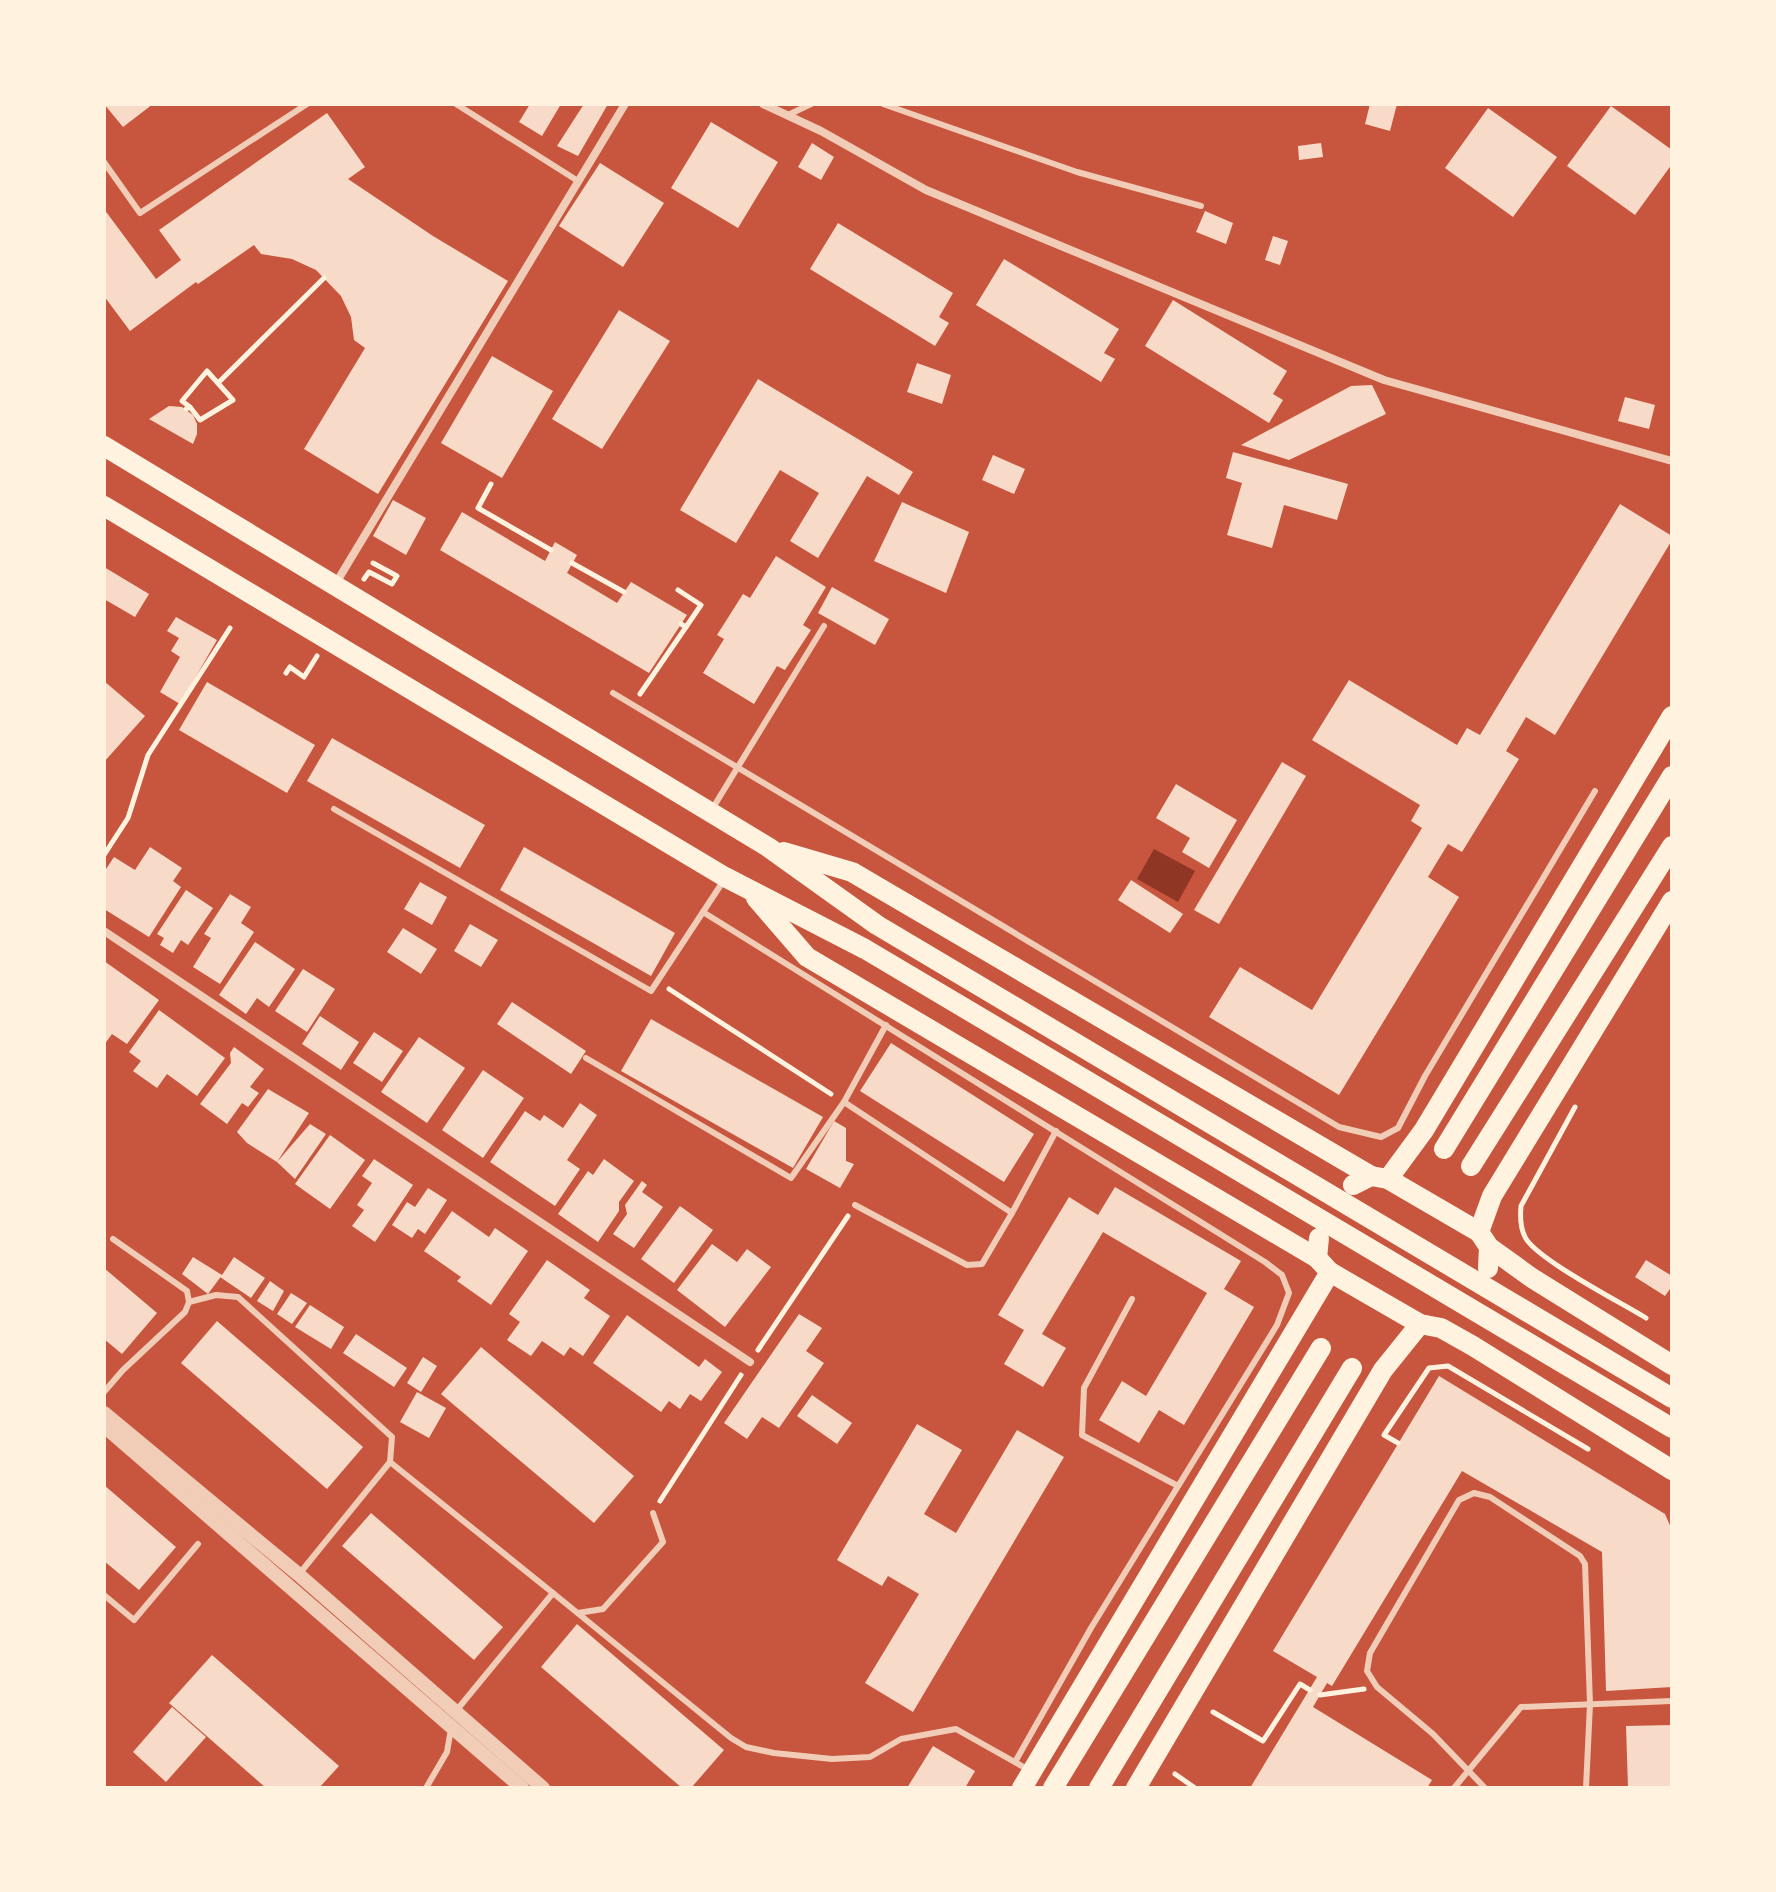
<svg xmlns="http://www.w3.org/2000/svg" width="1776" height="1892" viewBox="0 0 1776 1892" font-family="'PT Sans',sans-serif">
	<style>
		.water { fill: #8f3625 }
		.building { fill: #f7dbc8 }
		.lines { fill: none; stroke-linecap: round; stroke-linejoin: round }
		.path { stroke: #fff3e0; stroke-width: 5 }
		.service { stroke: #f1ccb7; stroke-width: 6 }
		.minor { stroke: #f1ccb7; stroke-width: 8 }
		.tertiary { stroke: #f1ccb7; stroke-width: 14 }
		.primary { stroke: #fff3e0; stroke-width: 20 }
	</style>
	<rect width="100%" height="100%" fill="#c8553d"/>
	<polygon class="water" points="1154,849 1195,871 1178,902 1137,879"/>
	<g class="building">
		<polygon points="104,104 153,104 123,127"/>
		<polygon points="530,104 561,104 542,136 519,122"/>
		<polygon points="584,104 608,104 578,156 557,146"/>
		<polygon points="1370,104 1397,104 1390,131 1365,124"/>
		<polygon points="1611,106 1672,150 1672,164 1635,215 1567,166"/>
		<polygon points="1488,108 1557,157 1513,217 1445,168"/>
		<polygon points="327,113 365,167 348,179 433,236 508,281 378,494 304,449 365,348 354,340 351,317 341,296 316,270 292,259 261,254 254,245 198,284 196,282 130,331 104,296 104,209 156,279 181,260 159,230"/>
		<polygon points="711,122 778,162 738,228 671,188"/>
		<polygon points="812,143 834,157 821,180 798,167"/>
		<polygon points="1321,143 1323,157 1299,160 1298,146"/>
		<polygon points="600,163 664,203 623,267 559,226"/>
		<polygon points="1205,211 1233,223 1226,244 1196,232"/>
		<polygon points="838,223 953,293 939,317 949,323 935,346 810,269"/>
		<polygon points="1273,236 1288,241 1280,265 1265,260"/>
		<polygon points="1004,259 1119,329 1104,353 1115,359 1101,382 976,305"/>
		<polygon points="1173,300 1287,371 1273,394 1283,400 1269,423 1145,346"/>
		<polygon points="619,310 670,341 602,449 552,419"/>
		<polygon points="492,356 553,391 502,478 441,443"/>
		<polygon points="917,363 951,375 942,404 907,392"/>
		<polygon points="758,379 913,472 899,495 867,476 818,558 790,541 819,493 780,470 736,543 680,510"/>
		<polygon points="1372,385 1386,414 1289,460 1241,445 1351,386"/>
		<polygon points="1625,397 1655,405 1649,429 1618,421"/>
		<polygon points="169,406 182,407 193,415 197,424 197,434 193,444 149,419"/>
		<polygon points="1233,452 1348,484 1337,520 1284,505 1272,548 1227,535 1242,483 1226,478"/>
		<polygon points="993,455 1025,469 1014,494 982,480"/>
		<polygon points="393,500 426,518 406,555 373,536"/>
		<polygon points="902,502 969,532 946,593 874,561"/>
		<polygon points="1620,504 1672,536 1672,540 1555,735 1526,717 1506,751 1519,759 1462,852 1448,844 1437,862 1428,877 1459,897 1339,1095 1209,1017 1240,967 1312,1010 1422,828 1411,821 1420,805 1312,740 1349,680 1457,745 1467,728 1480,735"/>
		<polygon points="462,512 545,561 555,542 577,555 567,573 617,603 631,582 687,615 649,673 440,550"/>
		<polygon points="776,556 826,587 803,625 811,630 785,670 777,666 754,704 703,673 724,639 717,635 743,594 750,598"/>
		<polygon points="104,567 149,594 135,617 104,599"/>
		<polygon points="832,587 889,619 875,645 818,613"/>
		<polygon points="176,617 217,640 180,704 160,692 180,657 171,651 179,638 167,631"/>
		<polygon points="104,681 145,716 104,762"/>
		<polygon points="207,682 315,745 287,793 179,730"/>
		<polygon points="332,738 485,825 460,868 307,781"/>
		<polygon points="1282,762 1306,776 1219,924 1194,910"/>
		<polygon points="1176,784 1237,820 1209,868 1182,852 1190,838 1156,818"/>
		<polygon points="150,847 182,868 173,881 181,887 149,937 104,909 104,872 114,857 135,870"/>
		<polygon points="524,847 675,933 651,976 500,890"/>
		<polygon points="1131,880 1183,914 1170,933 1118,900"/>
		<polygon points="420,882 447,897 432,925 404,909"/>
		<polygon points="186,890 213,908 188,945 181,940 173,953 160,945 164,938 157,934"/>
		<polygon points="230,894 251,907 241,923 254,932 220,984 193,967 211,938 204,934"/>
		<polygon points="470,924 498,940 481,967 454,951"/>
		<polygon points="403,928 437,949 421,974 387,952"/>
		<polygon points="255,942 295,969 269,1007 257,998 246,1014 219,995"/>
		<polygon points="104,961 159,1000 127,1044 112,1034 104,1045"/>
		<polygon points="303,969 335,989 307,1032 275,1011"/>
		<polygon points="512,1002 586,1051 571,1074 497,1024"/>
		<polygon points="159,1010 225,1058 197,1096 167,1074 157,1088 133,1071 141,1061 129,1052"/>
		<polygon points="320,1016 359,1042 341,1070 302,1044"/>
		<polygon points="651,1019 823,1117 793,1168 621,1071"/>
		<polygon points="374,1032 403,1051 382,1082 353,1063"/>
		<polygon points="419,1037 465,1068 427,1123 381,1092"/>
		<polygon points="891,1043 1034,1134 1004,1182 860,1091"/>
		<polygon points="234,1047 264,1069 250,1087 259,1093 248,1107 242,1103 227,1124 200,1104 231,1063 230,1053"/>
		<polygon points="483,1070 524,1098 483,1158 442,1130"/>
		<polygon points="268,1089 309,1113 277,1162 310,1124 326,1134 295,1179 277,1162 247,1143 237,1132"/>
		<polygon points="580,1103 597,1115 567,1160 580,1169 555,1206 490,1162 525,1111 540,1121 544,1115 563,1128"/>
		<polygon points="834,1121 846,1128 846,1161 854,1164 840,1188 806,1169"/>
		<polygon points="330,1135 365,1160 330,1209 295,1184"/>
		<polygon points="374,1159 413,1185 375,1242 352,1226 364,1210 357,1205 372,1183 362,1176"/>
		<polygon points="604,1159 634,1181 619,1202 619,1211 598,1242 558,1214 588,1171 593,1175"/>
		<polygon points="642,1181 647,1185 642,1192 663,1207 634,1248 613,1234 627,1214 625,1205"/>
		<polygon points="1115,1187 1241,1261 1224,1289 1254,1307 1184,1425 1159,1410 1139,1443 1099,1420 1122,1381 1146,1396 1207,1293 1103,1232 1042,1334 1066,1348 1043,1387 1004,1364 1024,1330 998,1315 1069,1197 1098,1215"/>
		<polygon points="428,1188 447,1200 425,1234 418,1229 412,1238 392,1225 407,1202 415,1207"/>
		<polygon points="680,1206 713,1230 674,1283 641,1259"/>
		<polygon points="452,1211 489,1237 495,1228 528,1251 491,1305 457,1281 461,1277 424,1251"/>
		<polygon points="712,1244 737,1262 747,1249 771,1267 725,1327 677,1290"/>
		<polygon points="193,1257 222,1275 234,1257 265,1278 251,1298 220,1277 222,1275 208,1294 182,1274"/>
		<polygon points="547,1260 590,1290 584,1298 610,1316 583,1356 570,1347 564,1356 542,1341 531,1356 507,1340 520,1322 509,1314"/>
		<polygon points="1646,1260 1672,1276 1672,1286 1665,1296 1635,1277"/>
		<polygon points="104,1268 157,1313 122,1354 104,1339"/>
		<polygon points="270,1281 284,1291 273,1311 257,1301"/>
		<polygon points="291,1293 307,1303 292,1324 277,1314"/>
		<polygon points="310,1305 344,1327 331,1349 295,1327"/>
		<polygon points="799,1314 822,1328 806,1351 824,1363 779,1428 762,1417 747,1439 724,1423"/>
		<polygon points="627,1315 699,1367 705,1359 722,1372 701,1401 690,1394 680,1409 669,1401 661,1412 593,1363"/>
		<polygon points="217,1321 363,1447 327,1489 181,1363"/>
		<polygon points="356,1334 407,1368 394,1387 343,1353"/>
		<polygon points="481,1347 634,1476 594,1523 441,1394"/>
		<polygon points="423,1357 437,1366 421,1392 407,1383"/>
		<polygon points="1439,1376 1665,1514 1672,1530 1672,1687 1606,1691 1602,1552 1462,1471 1332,1686 1327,1683 1313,1707 1432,1780 1427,1788 1250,1788 1317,1677 1273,1651"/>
		<polygon points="417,1392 446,1408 429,1438 400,1422"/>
		<polygon points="812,1395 852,1423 837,1444 797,1416"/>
		<polygon points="917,1424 962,1450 924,1514 956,1533 1017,1430 1064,1457 913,1712 865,1683 919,1594 888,1576 882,1586 837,1560"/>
		<polygon points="104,1485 176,1547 139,1590 104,1561"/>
		<polygon points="371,1513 503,1627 474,1660 342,1546"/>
		<polygon points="577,1624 724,1750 691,1788 682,1788 541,1667"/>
		<polygon points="212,1655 339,1766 319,1788 266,1788 169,1703"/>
		<polygon points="172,1707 206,1737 166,1782 133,1752"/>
		<polygon points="1672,1725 1672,1788 1628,1788 1626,1726"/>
		<polygon points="933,1746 975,1771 965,1788 907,1788"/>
	</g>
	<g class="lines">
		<g class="path">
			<polyline points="218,383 324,278"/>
			<polyline points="186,409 190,407 200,420 233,400 207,371 182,401 190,407"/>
			<polyline points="491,484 478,508 551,550"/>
			<polyline points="572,563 624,592"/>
			<polyline points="364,579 369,572 392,584 397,576 373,563"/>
			<polyline points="678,590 701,605 686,627"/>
			<polyline points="286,673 290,667 304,677 317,656"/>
			<polyline points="640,694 686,627 681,624"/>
			<polyline points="104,855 128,818 148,755 230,628"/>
			<polyline points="669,989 831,1094"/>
			<path d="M1575 1107 1521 1206C1520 1217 1520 1227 1525 1237 1536 1259 1622 1303 1646 1318"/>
			<polyline points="758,1350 848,1216"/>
			<polyline points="1398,1443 1384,1435 1429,1368 1448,1366 1588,1449"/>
			<polyline points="660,1501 741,1375"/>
			<polyline points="1320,1695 1364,1689"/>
			<polyline points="1213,1712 1263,1741 1300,1684 1310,1690"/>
			<polyline points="1175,1774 1195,1788"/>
		</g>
		<g class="service">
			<polyline points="456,104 578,181"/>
			<polyline points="883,104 1077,172 1201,206"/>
			<polyline points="788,115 811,104"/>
			<polyline points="104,162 140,213 307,104"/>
			<polyline points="613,693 1339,1127 1381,1137 1398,1128 1425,1076 1595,791"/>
			<polyline points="334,809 651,991 724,880"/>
			<polyline points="711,811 824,626"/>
			<polyline points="703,912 1265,1262 1282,1275 1289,1293 1277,1325 1091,1628 1015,1762"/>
			<polyline points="586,1058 791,1178 844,1102 886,1025"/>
			<polyline points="844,1102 1012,1213 982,1264 967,1265 855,1205"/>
			<polyline points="1012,1213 1056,1131"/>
			<polyline points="1132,1299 1084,1388 1082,1435 1178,1486"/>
			<polyline points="189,1302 216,1295 238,1297 392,1437 390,1462 300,1573"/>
			<polyline points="104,1392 123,1370 185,1312 189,1302 187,1291 113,1239"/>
			<polyline points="390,1462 553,1593"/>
			<polyline points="104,1595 134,1620 198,1544"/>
			<polyline points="578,1613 603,1609 663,1542 653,1513"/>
			<polyline points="456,1711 553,1593 731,1738 746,1747 774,1753 832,1759 870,1757 901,1739 956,1729 1029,1770"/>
			<polyline points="426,1788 447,1752 451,1729"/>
			<polyline points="1454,1788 1521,1707 1672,1701"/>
			<polyline points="1485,1788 1433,1734 1377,1687 1367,1671 1370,1653 1459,1500 1474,1493 1490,1497 1580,1556 1585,1564 1590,1704 1586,1788"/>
		</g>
		<g class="minor">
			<polyline points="763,104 821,131 926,190 1384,380 1672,461"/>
			<polyline points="336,583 625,104"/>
			<polyline points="104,931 750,1362"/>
		</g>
		<g class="tertiary">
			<polyline points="104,1413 298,1574 543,1788"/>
			<polyline points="104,1426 522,1788"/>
		</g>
		<g class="primary">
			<polyline points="104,446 768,847 877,925 1672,1398"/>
			<polyline points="104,506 725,877 865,949 1672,1428"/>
			<polyline points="784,852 852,872 1371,1176"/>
			<polyline points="756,898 807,957 1317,1258 1330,1272 1420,1324 1441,1328 1473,1346 1672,1470"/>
			<polyline points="1444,1149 1672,776"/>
			<polyline points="1471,1166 1672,846"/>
			<polyline points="1388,1179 1424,1130 1672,716"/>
			<polyline points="1353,1185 1371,1176 1388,1179 1479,1232 1489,1247 1488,1268"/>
			<polyline points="1479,1232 1492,1196 1672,901"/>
			<polyline points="1489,1247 1532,1278 1672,1365"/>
			<polyline points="1317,1258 1319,1238"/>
			<polyline points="1022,1788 1330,1272"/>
			<polyline points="1053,1788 1321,1348"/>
			<polyline points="1099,1788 1352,1368"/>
			<polyline points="1136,1788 1383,1370 1420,1324"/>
		</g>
	</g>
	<rect width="1776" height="1892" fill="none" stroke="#fff3e0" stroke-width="212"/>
</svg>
